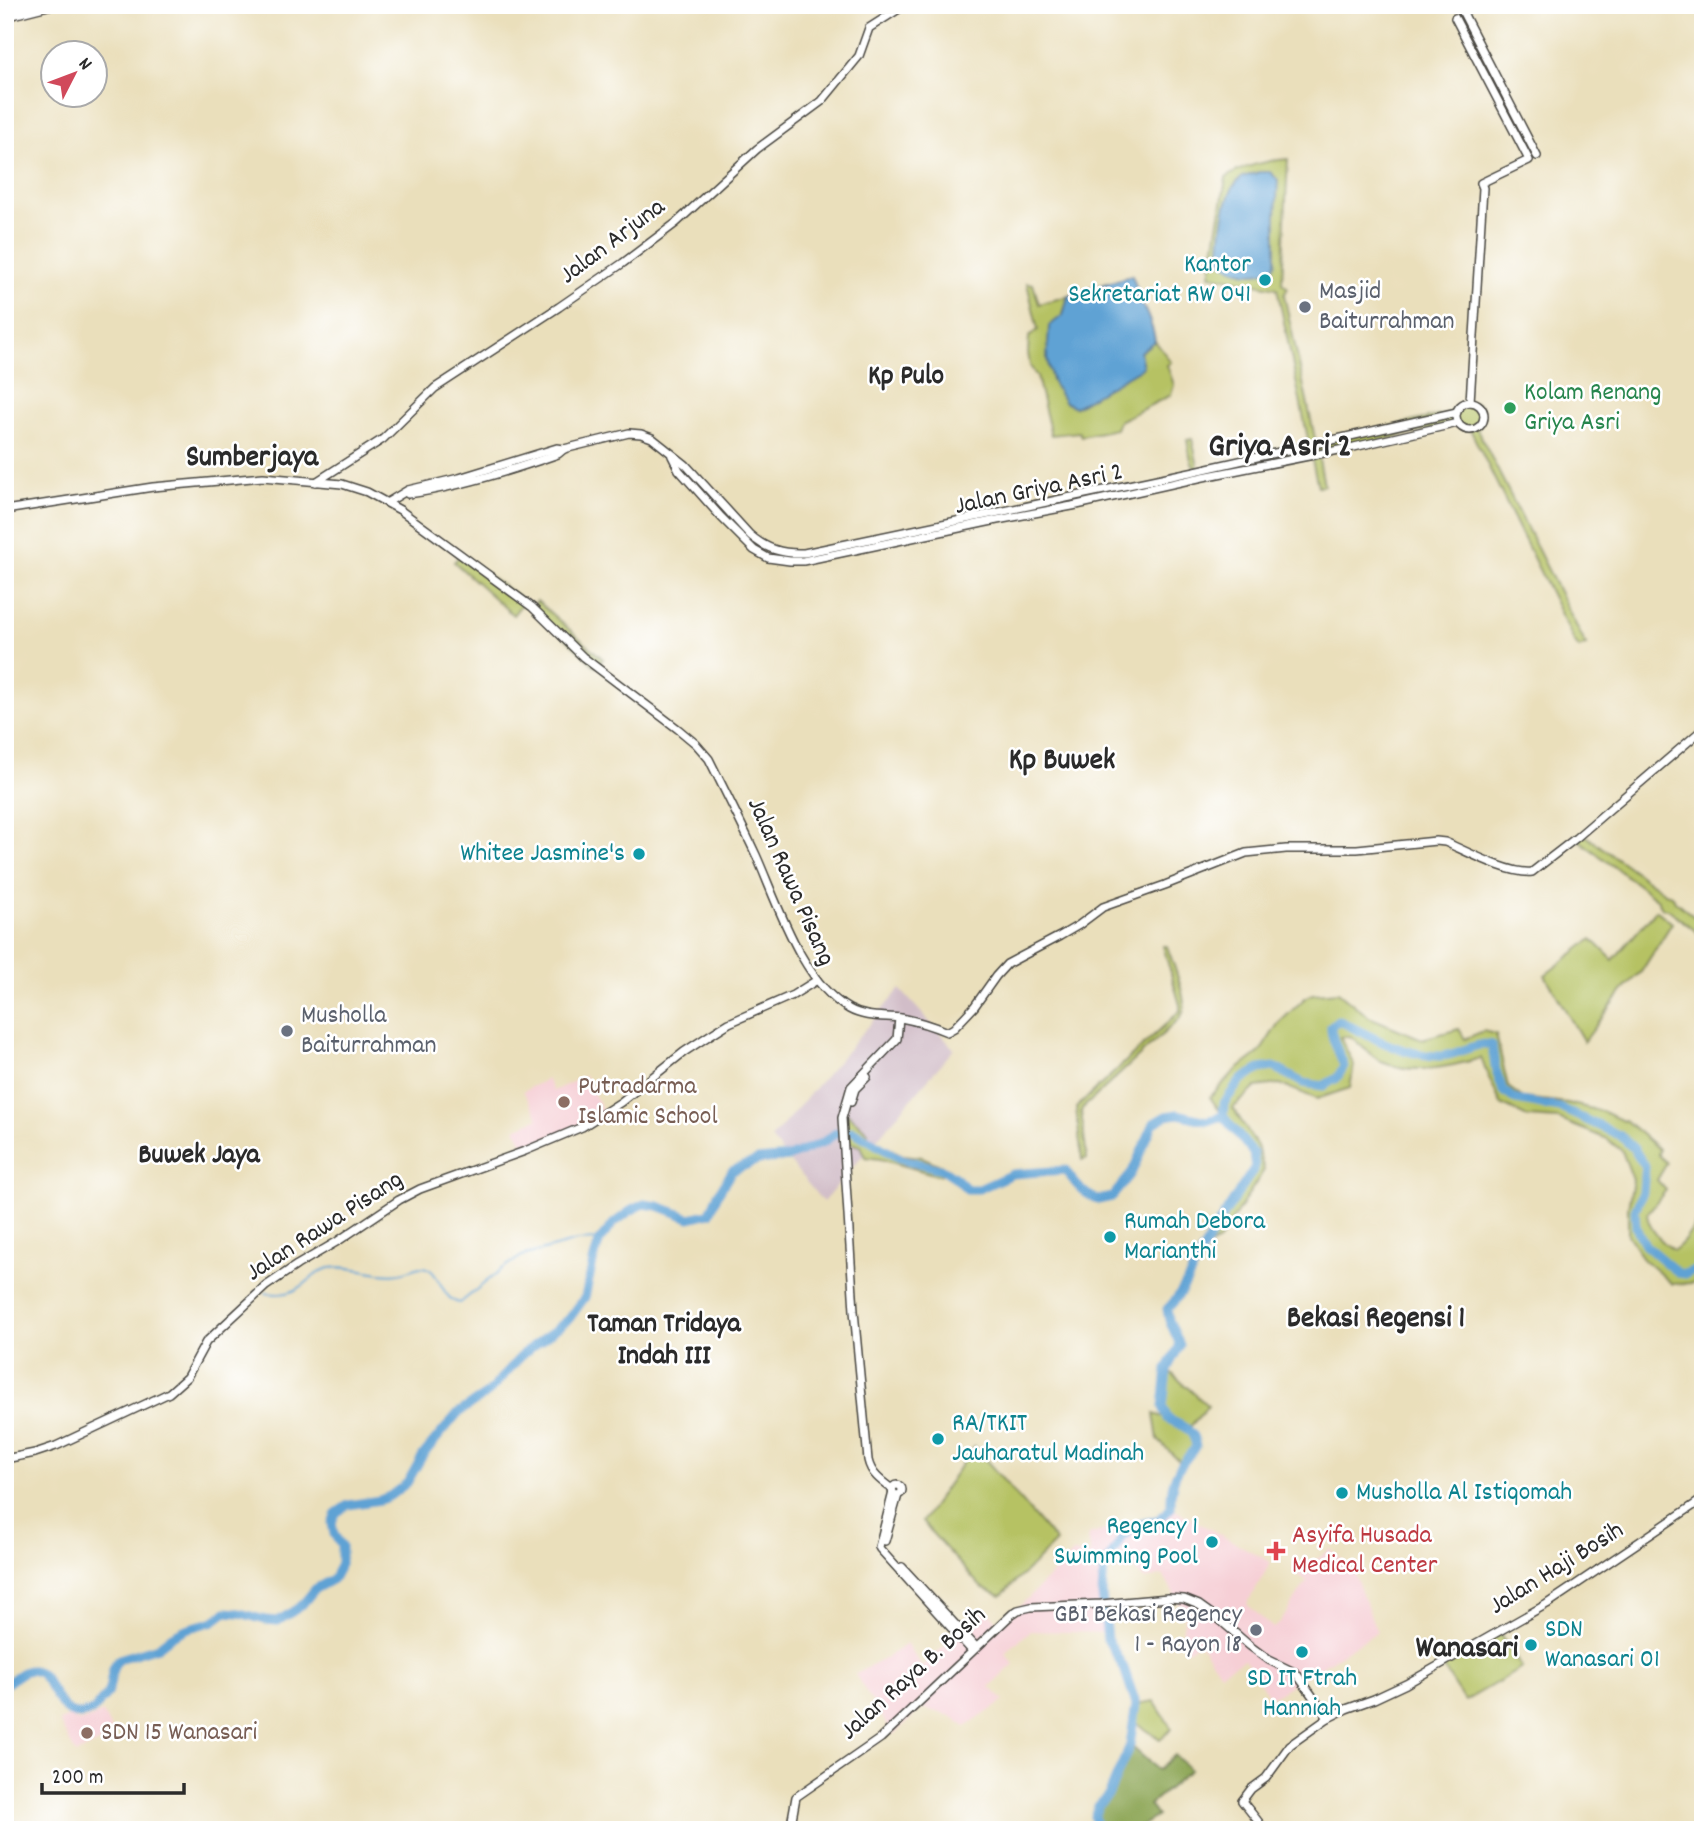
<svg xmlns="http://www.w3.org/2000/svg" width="1708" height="1835" viewBox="0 0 1708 1835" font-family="Dekko,sans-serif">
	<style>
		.built { fill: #f6cfd5 }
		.industrial { fill: #d1bdc8 }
		.green { fill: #b6c264; stroke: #707648; stroke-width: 2 }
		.forest { fill: #90a85a; stroke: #5e6a42; stroke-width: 2 }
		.water { fill: #5fa2d4; stroke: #456680; stroke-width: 2 }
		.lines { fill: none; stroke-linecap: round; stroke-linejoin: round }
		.stream { stroke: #5fa2d4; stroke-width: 2 }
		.river { stroke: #5fa2d4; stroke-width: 9 }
		.secondary-casing { stroke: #484641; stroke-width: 10 }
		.secondary { stroke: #fff; stroke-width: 7 }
		.culture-dot { fill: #0f9aa8; stroke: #fff; stroke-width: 2.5 }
		.worship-dot { fill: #6b7280; stroke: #fff; stroke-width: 2.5 }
		.leisure-dot { fill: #2e9e5b; stroke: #fff; stroke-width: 2.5 }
		.education-dot { fill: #8d6e63; stroke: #fff; stroke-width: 2.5 }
		.health-dot { fill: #e0444e; stroke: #fff; stroke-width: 2.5 }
		.labels { text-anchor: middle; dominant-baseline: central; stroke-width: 5; stroke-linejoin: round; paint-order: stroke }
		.street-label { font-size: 26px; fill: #2b2b2b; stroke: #fff }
		.culture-label { font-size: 26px; fill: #0d838f; stroke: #fff; text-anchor: start }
		.worship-label { font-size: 26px; fill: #5b616d; stroke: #fff; text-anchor: start }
		.leisure-label { font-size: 26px; fill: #27864d; stroke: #fff; text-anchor: start }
		.education-label { font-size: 26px; fill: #785e54; stroke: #fff; text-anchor: start }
		.health-label { font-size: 26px; fill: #be3a42; stroke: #fff; text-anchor: start }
		.neighbourhood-label { font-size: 28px; font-weight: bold; fill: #2b2b2b; stroke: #fff }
		.quarter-label { font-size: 30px; font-weight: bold; fill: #2b2b2b; stroke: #fff }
		.district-label { font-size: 33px; font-weight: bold; fill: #2b2b2b; stroke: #fff }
	</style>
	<rect width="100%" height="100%" fill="#fff"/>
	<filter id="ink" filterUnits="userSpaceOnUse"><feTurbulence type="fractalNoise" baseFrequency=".0143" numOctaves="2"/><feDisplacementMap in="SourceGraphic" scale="14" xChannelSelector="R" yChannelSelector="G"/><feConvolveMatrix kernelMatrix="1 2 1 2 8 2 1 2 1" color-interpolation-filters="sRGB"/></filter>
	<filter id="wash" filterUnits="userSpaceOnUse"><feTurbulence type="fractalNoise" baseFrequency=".00686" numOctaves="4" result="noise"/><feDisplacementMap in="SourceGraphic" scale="28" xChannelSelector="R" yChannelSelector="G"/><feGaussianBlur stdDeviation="1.57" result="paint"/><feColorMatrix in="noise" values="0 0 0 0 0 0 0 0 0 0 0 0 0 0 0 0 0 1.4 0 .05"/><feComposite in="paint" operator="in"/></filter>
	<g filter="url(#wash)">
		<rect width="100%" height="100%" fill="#eadfbb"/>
		<g class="built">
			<polygon points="585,1076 604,1114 525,1149 516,1128 539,1118 523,1091 547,1079 553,1091"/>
			<polygon points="1171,1508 1271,1562 1247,1604 1273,1628 1280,1623 1307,1581 1297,1574 1330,1549 1352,1568 1377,1632 1270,1698 1244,1659 1220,1673 1199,1643 1188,1650 1181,1640 1185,1614 1163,1575 1145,1580 1114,1551 1104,1567 1102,1595 1106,1633 1030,1631 1005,1653 1014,1664 990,1687 1004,1701 966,1727 951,1716 922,1708 893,1735 855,1674 886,1658 906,1644 922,1666 986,1609 1001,1625 1073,1553 1090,1554 1088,1535 1115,1527 1122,1537 1139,1524 1159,1519"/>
			<polygon points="103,1712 112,1732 107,1734 109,1738 76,1754 59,1722 68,1717 79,1721 90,1719"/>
		</g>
		<polygon class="industrial" points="900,989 954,1049 823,1202 771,1139"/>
		<g class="green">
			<path d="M1288 159 1282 283 1288 288 1284 295 1316 443 1456 412C1470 390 1496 410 1477 429L1586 645 1579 648 1574 641 1471 431 1464 429 1458 423 1318 454 1324 485 1318 486 1311 456 1203 477C1190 468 1190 455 1187 440L1192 439 1198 466 1196 470 1309 444 1277 288 1210 275 1226 178C1241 166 1269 160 1288 159Z"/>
			<polygon points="1027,283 1033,284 1039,304 1068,296 1063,315 1075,407 1142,367 1140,352 1155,341 1171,362 1167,365 1174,385 1171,395 1119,421 1116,429 1081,436 1079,432 1051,435 1037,377 1030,366 1028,353 1029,337 1038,330"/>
			<polygon points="460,555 524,601 513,615 454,562"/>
			<polygon points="537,601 603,659 596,667 532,607"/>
			<polygon points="1582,833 1665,893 1672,895 1675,901 1703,924 1703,937 1668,909 1662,908 1658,900 1576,838"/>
			<polygon points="1656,910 1672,923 1641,972 1623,990 1584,1042 1545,975 1592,939 1613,960"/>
			<path d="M1163 946H1167C1172 961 1185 992 1184 1007 1184 1013 1183 1013 1180 1018L1083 1108 1081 1111 1087 1159 1082 1160 1076 1108 1180 1011V1005Z"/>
			<path d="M1338 992 1369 1017 1422 1039 1459 1029 1465 1039 1483 1031 1496 1034 1508 1087 1523 1098 1568 1103 1604 1112 1623 1121 1625 1120 1659 1149 1658 1155 1667 1163 1657 1180 1666 1190 1647 1214C1648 1228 1662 1243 1674 1250 1687 1242 1695 1223 1703 1210V1274L1693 1283 1672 1284 1644 1260 1628 1235V1207L1633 1180 1622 1151 1607 1139 1558 1119 1527 1117 1501 1104 1487 1074 1481 1058C1449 1067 1417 1075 1384 1063 1374 1059 1359 1043 1350 1036L1340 1037 1354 1065 1350 1088 1317 1099 1280 1084 1256 1087 1233 1108 1257 1146 1264 1170 1219 1241 1204 1248 1255 1167 1253 1153 1238 1137 1210 1097 1234 1072 1260 1052 1278 1024 1305 998 1313 994Z"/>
			<polygon points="847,1113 868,1132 867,1138 903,1155 922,1157 947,1168 940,1175 937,1175 880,1159 865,1157 860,1146 846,1142"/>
			<polygon points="1167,1369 1208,1406 1188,1429 1195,1437 1196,1447 1181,1463 1158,1440 1154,1414 1167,1418 1163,1407"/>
			<polygon points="974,1446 1056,1542 1001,1596 981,1587 922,1522"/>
			<polygon points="1499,1633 1522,1668 1465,1701 1442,1666"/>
			<polygon points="1154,1701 1172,1729 1160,1739 1133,1721 1136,1704"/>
		</g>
		<polygon class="forest" points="1130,1745 1158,1770 1175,1755 1190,1770 1149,1805 1157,1816 1134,1830 1099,1830 1094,1817 1098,1806 1110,1794"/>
		<g class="water">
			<path d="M1259 172H1270L1278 180 1276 216V261L1273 269C1250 277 1239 273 1219 261 1221 239 1222 189 1243 177 1248 175 1254 174 1259 172Z"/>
			<path d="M1132 275 1138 292 1136 296C1144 303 1154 330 1155 341L1140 352 1143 367 1075 407 1064 402 1052 381 1047 359 1049 326 1063 315 1068 296Z"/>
		</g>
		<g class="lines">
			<g class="stream">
				<path d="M266 1293C275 1294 284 1295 293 1291 307 1286 314 1271 330 1268 353 1264 377 1277 401 1273 408 1272 414 1267 422 1267 441 1268 440 1300 460 1303L502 1269 522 1256 577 1241 600 1240"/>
				<polyline points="5,1814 23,1830"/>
			</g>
			<g class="river">
				<path d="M5 1685C11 1681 17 1675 23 1672 54 1658 50 1725 88 1713 94 1711 97 1707 100 1702 102 1700 105 1697 107 1694 113 1682 109 1669 119 1659L158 1647 172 1636 186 1629 214 1621 226 1612 240 1613 265 1620 278 1621 301 1606 315 1589 333 1579 341 1564V1546L334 1534 332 1523 336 1513 348 1505 380 1500 390 1496 407 1483 423 1455 458 1413 487 1394 523 1354 569 1319 585 1297 594 1258 600 1240 614 1223 630 1211 644 1204 658 1206 690 1218 710 1213 718 1194 732 1171 758 1160 789 1157 822 1143 836 1133 853 1131 899 1158 944 1170 956 1178 967 1189H979L1012 1174 1066 1170C1075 1185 1083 1193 1098 1200L1112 1197 1131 1174 1154 1123 1166 1116 1178 1114 1207 1121 1223 1116 1224 1103 1241 1080 1260 1069 1274 1067 1303 1083 1323 1086 1337 1078 1344 1066C1340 1053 1330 1038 1331 1026L1338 1020C1370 1036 1403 1056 1440 1056 1458 1056 1475 1041 1492 1045L1495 1067 1503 1091 1516 1100 1560 1108 1621 1136 1635 1150 1645 1167 1643 1192 1635 1210 1636 1228 1646 1246 1678 1273 1686 1274 1696 1269 1703 1256"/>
				<path d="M1098 1830 1094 1817 1098 1806 1109 1794 1130 1745 1136 1704 1124 1668 1107 1639 1102 1595 1104 1567 1122 1538 1139 1524 1159 1519 1171 1508C1170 1479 1177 1468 1196 1447 1194 1429 1183 1426 1168 1419L1163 1407 1167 1369 1180 1345 1169 1320 1167 1309C1185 1292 1191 1271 1203 1250 1219 1221 1238 1194 1255 1167L1253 1153 1223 1116"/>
			</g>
		</g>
	</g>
	<g filter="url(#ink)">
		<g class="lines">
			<g class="secondary-casing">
				<g id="secondary">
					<polyline points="1459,5 1537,156"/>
					<polyline points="5,17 52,5"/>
					<polyline points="1455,18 1529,160 1481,183 1483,188 1470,402"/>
					<circle cx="1470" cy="416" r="14"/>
					<polyline points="672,456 679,470 721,517 754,550 768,558 790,561 803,561 997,520 1072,506 1203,477 1354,447 1458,423"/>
					<polyline points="316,482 383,439 435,388 559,307 623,263 676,223 757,149 822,101 859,56 869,28 905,5"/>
					<path d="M408 494C459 487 510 471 558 454L564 449"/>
					<path d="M388 502 408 490 459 478 557 448 564 449 629 433 641 434 652 438 686 465 750 535C766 549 782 554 804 553L1195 471 1457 412"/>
					<path d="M5 510 153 487 263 477 342 484 367 492 400 510 532 607 583 657 678 729 696 744 709 759C725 791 741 823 756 855 777 902 802 983 849 1009 865 1018 883 1016 901 1018 917 1021 933 1026 947 1032L954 1028 974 1007 996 976 1007 964 1060 936 1079 925 1103 907 1165 885 1246 853 1286 849H1357L1436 841 1445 842C1466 851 1511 875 1532 872L1576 838 1703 729"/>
					<polyline points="851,1102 855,1089 867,1077"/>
					<polyline points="5,1459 35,1453 56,1446 169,1393 187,1377 206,1342 266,1286 297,1265 338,1241 399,1200 420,1189 525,1151 582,1127 621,1102 684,1052 710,1035 729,1023 793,995 817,980"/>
					<circle cx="897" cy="1490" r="5"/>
					<path d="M892 1489C881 1481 871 1474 868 1460L854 1311 842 1118 851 1087 897 1039 899 1018"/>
					<polyline points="893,1492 879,1547 880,1549 972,1651"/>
					<polyline points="885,1541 898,1495"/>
					<polyline points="902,1567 976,1647"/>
					<polyline points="790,1830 796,1797 881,1738 1012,1614 1018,1610 1031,1607 1101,1604 1168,1598 1184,1599 1199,1605 1220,1620 1250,1646 1269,1660 1296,1673 1328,1718"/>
					<polyline points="1265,1830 1242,1801 1251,1789 1266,1778 1290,1745 1328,1718 1346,1709 1374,1699 1406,1684 1547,1604 1703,1499"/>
				</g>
			</g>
			<use href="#secondary" class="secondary"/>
		</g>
	</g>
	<g class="culture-dot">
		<circle cx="1265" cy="280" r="7"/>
		<circle cx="639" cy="854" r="7"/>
		<circle cx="1110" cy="1237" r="7"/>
		<circle cx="938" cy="1439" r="7"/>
		<circle cx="1342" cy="1493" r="7"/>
		<circle cx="1212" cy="1542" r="7"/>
		<circle cx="1531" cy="1645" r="7"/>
		<circle cx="1302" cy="1652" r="7"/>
	</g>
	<g class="worship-dot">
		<circle cx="1305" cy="307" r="7"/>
		<circle cx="287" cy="1031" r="7"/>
		<circle cx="1256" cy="1630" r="7"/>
	</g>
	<circle class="leisure-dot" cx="1510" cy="408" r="7"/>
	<g class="education-dot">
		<circle cx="564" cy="1102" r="7"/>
		<circle cx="87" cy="1733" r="7"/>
	</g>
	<path class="health-dot" d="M1272.5 1540.5h7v7h7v7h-7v7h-7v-7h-7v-7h7z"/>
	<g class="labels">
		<g class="street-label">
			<text transform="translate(613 242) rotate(-37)">Jalan Arjuna</text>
			<text transform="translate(1039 490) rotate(-12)">Jalan Griya Asri 2</text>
			<text transform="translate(790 882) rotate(66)">Jalan Rawa Pisang</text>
			<text transform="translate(325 1227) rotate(-33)">Jalan Rawa Pisang</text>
			<text transform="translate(1557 1569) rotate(-32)">Jalan Haji Bosih</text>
			<text transform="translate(914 1674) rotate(-42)">Jalan Raya B. Bosih</text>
		</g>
		<g class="culture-label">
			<text x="1251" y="265" text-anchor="end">Kantor<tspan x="1251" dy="30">Sekretariat RW 041</tspan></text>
			<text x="625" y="854" text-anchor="end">Whitee Jasmine's</text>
			<text x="1124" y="1222">Rumah Debora<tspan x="1124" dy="30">Marianthi</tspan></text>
			<text x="952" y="1424">RA/TKIT<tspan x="952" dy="30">Jauharatul Madinah</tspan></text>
			<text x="1356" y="1493">Musholla Al Istiqomah</text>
			<text x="1198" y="1527" text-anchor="end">Regency 1<tspan x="1198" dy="30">Swimming Pool</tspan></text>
			<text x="1545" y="1630">SDN<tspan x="1545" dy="30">Wanasari 01</tspan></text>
			<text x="1302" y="1679" text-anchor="middle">SD IT Ftrah<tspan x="1302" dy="30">Hanniah</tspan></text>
		</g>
		<g class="worship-label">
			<text x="1319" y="292">Masjid<tspan x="1319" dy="30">Baiturrahman</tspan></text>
			<text x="301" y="1016">Musholla<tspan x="301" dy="30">Baiturrahman</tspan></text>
			<text x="1242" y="1615" text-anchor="end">GBI Bekasi Regency<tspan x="1242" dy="30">1 - Rayon 18</tspan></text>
		</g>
		<g class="leisure-label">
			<text x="1524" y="393">Kolam Renang<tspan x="1524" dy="30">Griya Asri</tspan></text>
		</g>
		<g class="education-label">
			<text x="578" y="1087">Putradarma<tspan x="578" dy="30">Islamic School</tspan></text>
			<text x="101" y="1733">SDN 15 Wanasari</text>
		</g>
		<g class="health-label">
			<text x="1292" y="1536">Asyifa Husada<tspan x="1292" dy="30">Medical Center</tspan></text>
		</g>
		<g class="neighbourhood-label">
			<text x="906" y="378">Kp Pulo</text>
			<text x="199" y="1157">Buwek Jaya</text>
			<text x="664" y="1326">Taman Tridaya<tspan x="664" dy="32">Indah III</tspan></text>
		</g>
		<g class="quarter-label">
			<text x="252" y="459">Sumberjaya</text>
			<text x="1062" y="762">Kp Buwek</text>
			<text x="1376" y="1320">Bekasi Regensi 1</text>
			<text x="1467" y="1650">Wanasari</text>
		</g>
		<g class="district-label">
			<text x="1280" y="448">Griya Asri 2</text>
		</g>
	</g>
	<rect width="1708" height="1835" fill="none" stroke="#fff" stroke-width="28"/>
	<g transform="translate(74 74) rotate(48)"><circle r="33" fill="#ffffff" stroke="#aaaaaa" stroke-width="2"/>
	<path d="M0-5L12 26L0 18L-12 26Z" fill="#d1495b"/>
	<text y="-10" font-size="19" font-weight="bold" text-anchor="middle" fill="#2b2b2b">N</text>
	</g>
	<path d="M42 1783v10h142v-10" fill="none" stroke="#2b2b2b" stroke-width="3.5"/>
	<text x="52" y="1783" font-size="21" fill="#2b2b2b" stroke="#ffffff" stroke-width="5" paint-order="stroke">200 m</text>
</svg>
